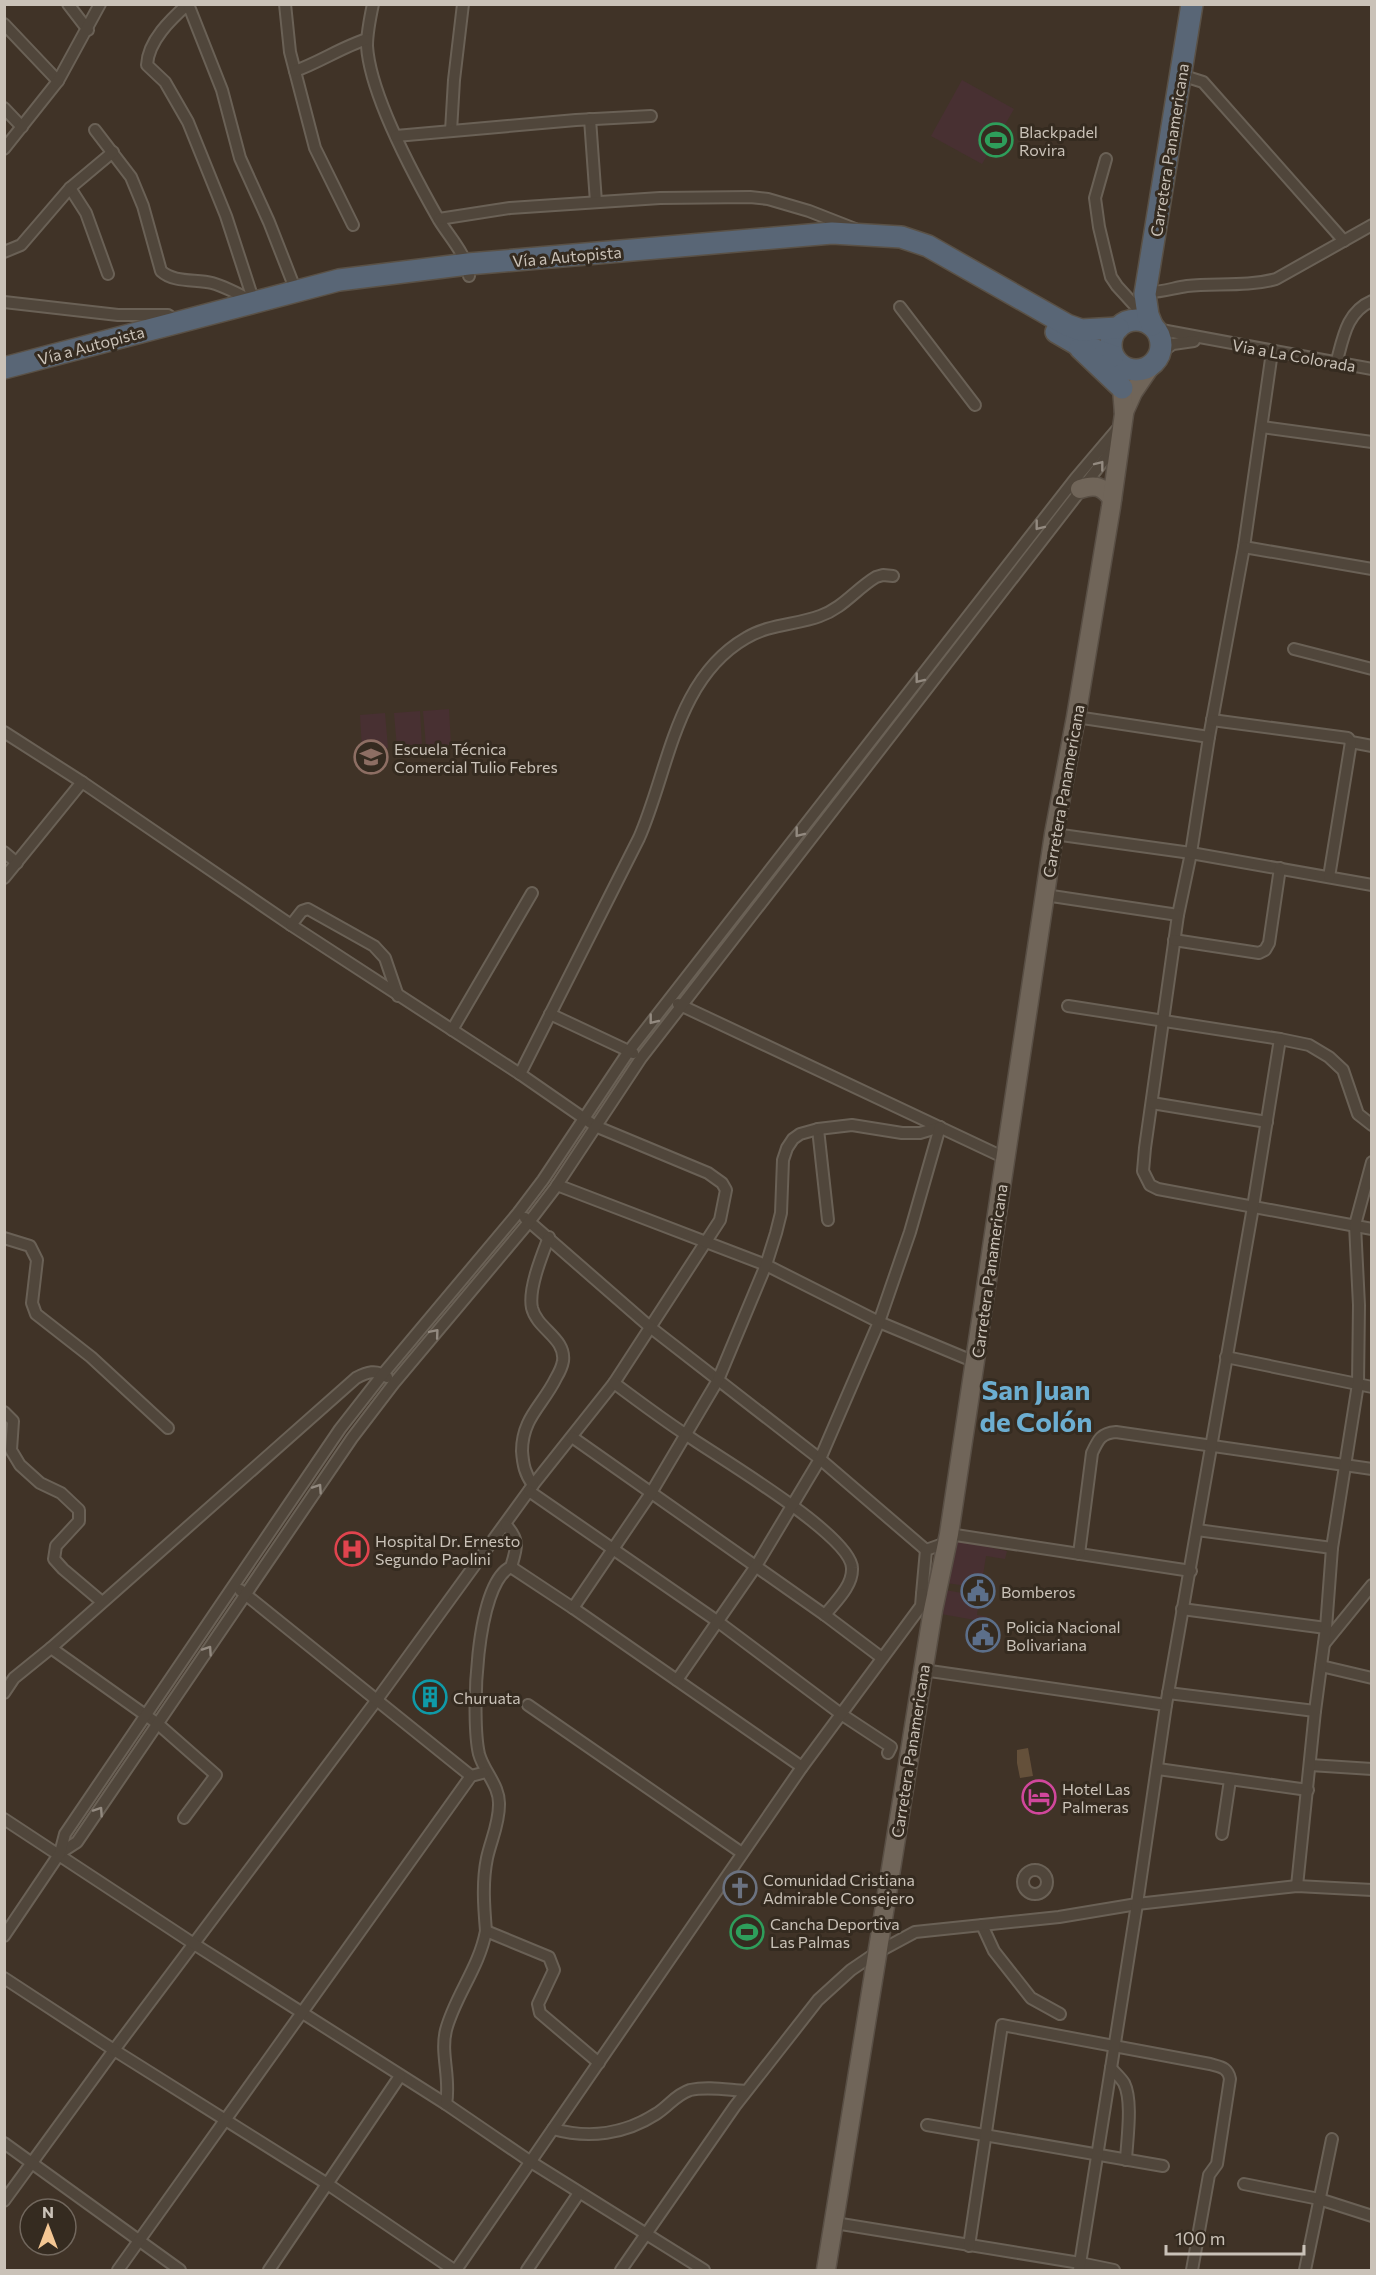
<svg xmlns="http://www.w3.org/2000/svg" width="1376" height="2275" viewBox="0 0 1376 2275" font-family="Commissioner,sans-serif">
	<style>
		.green { fill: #483032 }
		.water { fill: #64503a }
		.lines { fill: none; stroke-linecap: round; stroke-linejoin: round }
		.street-casing { stroke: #6a6156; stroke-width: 14 }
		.primary-casing { stroke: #594f45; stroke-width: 21 }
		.highway-casing { stroke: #5a5146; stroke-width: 24 }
		.street { stroke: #50463b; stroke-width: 10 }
		.primary { stroke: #706559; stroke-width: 18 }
		.highway { stroke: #596676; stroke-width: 21 }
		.oneway { stroke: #938a80 }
		.labels { text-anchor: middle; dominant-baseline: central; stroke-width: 6; stroke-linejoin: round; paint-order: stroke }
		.poi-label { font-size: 16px; fill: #cac2b8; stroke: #352b20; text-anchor: start }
		.street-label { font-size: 16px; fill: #cac2b8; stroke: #352b20 }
		.town-label { font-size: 28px; font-weight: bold; fill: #6caed1; stroke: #352b20 }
	</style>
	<rect width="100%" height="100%" fill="#403327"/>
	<g class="green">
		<polygon points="962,80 1014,109 982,164 931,136"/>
		<polygon points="449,709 451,745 426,746 423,711"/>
		<polygon points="420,711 422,746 397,748 394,713"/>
		<polygon points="385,713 388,748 362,750 360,715"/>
		<polygon points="954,1540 1007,1551 1005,1559 986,1556 981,1588 946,1583"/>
		<polygon points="945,1590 980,1596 977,1615 987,1617 986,1622 941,1614"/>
	</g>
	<polygon class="water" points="1028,1748 1033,1776 1020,1778 1017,1763 1017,1750"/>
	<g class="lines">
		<g class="street-casing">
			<g id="street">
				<polyline points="68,4 88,30"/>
				<path d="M188 4C171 19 148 41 147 65L165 82 188 122 226 216 254 302"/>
				<polyline points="188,4 222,90 240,158 269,222 296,291"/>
				<polyline points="285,4 290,52 315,148 353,225"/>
				<path d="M373 4C370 18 367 32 367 46 370 95 414 176 439 220 450 238 467 255 469 276"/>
				<polyline points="4,24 58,81"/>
				<path d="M295 71C320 62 342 47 367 39"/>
				<polyline points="1181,75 1203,82 1344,241"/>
				<polyline points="4,108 22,127"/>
				<polyline points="590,119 596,202"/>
				<path d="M95 130 131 177 143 206 161 271C174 283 196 279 212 283 226 287 239 294 252 301"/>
				<polyline points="451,131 454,80 463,4"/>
				<polyline points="396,136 576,120 651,116"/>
				<polyline points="4,149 58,81 100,4"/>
				<polyline points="1106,159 1095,198 1099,227 1111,277 1117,286 1137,308"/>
				<polyline points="70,188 86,213 108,274"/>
				<polyline points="439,219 510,208 660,198 750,197 768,199 809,211 855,229"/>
				<polyline points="4,252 21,245 70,188 113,152"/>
				<path d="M1146 292C1160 293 1173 288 1187 286 1216 283 1247 287 1276 279L1372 225"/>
				<polyline points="4,302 118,315 168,315 178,322"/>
				<polyline points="900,307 975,405"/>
				<polyline points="1156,329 1372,369"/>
				<polyline points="1161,352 1173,344 1194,341"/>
				<polyline points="1272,352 1244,547 1209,737 1191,853 1178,915 1145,1148 1143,1171 1150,1185 1158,1189 1372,1229"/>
				<path d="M1336 364C1343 339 1346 312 1372 301"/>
				<polyline points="1262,427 1372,442"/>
				<polyline points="1244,547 1372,569"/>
				<polyline points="1294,649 1372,669"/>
				<polyline points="1076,717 1209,737"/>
				<polyline points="1212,720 1348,738 1351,742 1372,746"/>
				<polyline points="4,732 82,782 291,925 520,1074 595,1126 708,1173 722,1183 726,1190 720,1220 614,1383 533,1485 376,1701 114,2050 4,2201"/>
				<polyline points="1054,834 1191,853 1372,885"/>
				<polyline points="4,852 17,863"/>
				<polyline points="1329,877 1351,742"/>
				<polyline points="4,878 82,782"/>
				<polyline points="1045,895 1178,915"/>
				<polyline points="291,925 302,911 308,909 374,946 385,958 398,996"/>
				<polyline points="1174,940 1259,953 1265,950 1269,943 1280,868"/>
				<polyline points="678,1004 1005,1158"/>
				<polyline points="1068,1006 1280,1039 1309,1045 1329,1057 1343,1070 1358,1114 1372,1125"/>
				<polyline points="550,1014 633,1053"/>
				<polyline points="452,1030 532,893"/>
				<path d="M520 1074 639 838C669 770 675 679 746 638 769 624 796 625 820 616 843 608 856 589 876 577L883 575 893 576"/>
				<polyline points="1152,1103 1267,1122"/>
				<polyline points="818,1129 828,1220"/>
				<polyline points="557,1185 766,1265 879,1322 975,1362"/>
				<polyline points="525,1218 650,1327 820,1459 926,1550"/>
				<polyline points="4,1238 30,1246 37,1260 32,1303 36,1314 91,1357 168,1428"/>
				<polyline points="1226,1357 1372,1387"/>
				<path d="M614 1383C638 1401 662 1419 688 1436 718 1457 851 1535 852 1568 853 1586 835 1602 825 1615"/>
				<polyline points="4,1412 13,1421 11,1450 20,1465 40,1483 61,1493 79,1510 79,1521 56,1546 54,1559 63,1569 102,1602"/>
				<polyline points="572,1437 825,1615 882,1658"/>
				<path d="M533 1485C525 1474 523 1465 522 1451 522 1418 543 1405 556 1378 559 1373 562 1367 563 1361 566 1338 537 1329 532 1308 528 1289 542 1255 549 1237"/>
				<polyline points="529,1491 717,1621 841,1714 891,1747 888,1753"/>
				<polyline points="1197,1530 1332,1548"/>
				<polyline points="949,1534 1191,1571"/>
				<path d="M1079 1554 1092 1453C1098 1440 1101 1433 1116 1432L1372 1469"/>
				<polyline points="511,1567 573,1608 802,1767"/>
				<polyline points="240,1590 471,1776"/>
				<polyline points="925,1599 922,1594 926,1550 943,1544 947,1546"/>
				<polyline points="573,1608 651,1493 718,1380 766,1265 776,1233 781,1213 783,1160 787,1148 793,1139 800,1134 818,1129 852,1125 902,1133 920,1133 940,1127"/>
				<polyline points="1182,1609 1326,1628"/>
				<polyline points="1324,1644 1372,1585"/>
				<polyline points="51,1648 158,1724 216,1775 184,1818"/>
				<polyline points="1321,1666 1372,1678"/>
				<polyline points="923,1670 1166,1705"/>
				<polyline points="677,1680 756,1566 820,1459 879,1322 910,1232 940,1127"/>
				<path d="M4 1693 14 1678 51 1648 356 1378C367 1372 376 1369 387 1377"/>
				<polyline points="1168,1693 1315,1711"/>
				<polyline points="528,1705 742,1853"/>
				<polyline points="1310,1765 1372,1769"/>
				<polyline points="1158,1769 1308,1790"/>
				<polyline points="4,1819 194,1944 446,2104 531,2162 704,2270"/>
				<polyline points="1222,1834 1230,1780"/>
				<polyline points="60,1853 77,1842 352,1438 394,1383 529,1222 555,1188 641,1058 1118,442"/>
				<circle cx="1035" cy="1882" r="12"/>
				<polyline points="1297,1886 1315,1711 1326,1628 1332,1548 1358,1384 1359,1305 1355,1225 1372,1162"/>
				<polyline points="982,1925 994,1951 1031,1998 1060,2014"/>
				<polyline points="486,1931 549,1957 554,1970 538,2004 540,2013 599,2063"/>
				<polyline points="4,1936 60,1853 65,1834 340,1429 383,1374 518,1213 543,1180 629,1051 1075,479 1120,426"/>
				<polyline points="4,1978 114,2050 329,2185 454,2270"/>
				<path d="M1111 2068C1115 2073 1121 2078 1124 2083 1133 2101 1127 2139 1126 2160"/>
				<path d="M446 2104C451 2078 440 2054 446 2030 455 1996 479 1968 486 1931 484 1907 482 1882 487 1858 491 1840 499 1824 499 1805 500 1786 484 1772 479 1754 471 1720 475 1583 511 1567 517 1547 520 1541 506 1525"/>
				<polyline points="927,2125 1163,2166"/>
				<path d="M553 2129C589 2139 625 2134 656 2114 669 2106 675 2095 690 2090 708 2086 728 2090 746 2091"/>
				<polyline points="4,2143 180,2270"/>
				<polyline points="1244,2184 1319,2199 1372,2216"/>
				<polyline points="835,2223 1080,2263 1114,2270"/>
				<path d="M969 2246 1002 2025 1210 2064C1220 2067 1228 2067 1230 2079L1217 2164 1209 2175 1192 2270"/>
				<polyline points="118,2270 471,1776 486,1772"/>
				<polyline points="269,2270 400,2076"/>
				<polyline points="456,2270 802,1767 921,1606 922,1594"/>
				<polyline points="527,2270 579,2193"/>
				<polyline points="621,2270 735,2106 818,2000 851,1970 876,1953 915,1932 1059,1917 1137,1904 1297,1886 1372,1890"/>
				<polyline points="1079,2270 1137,1904 1166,1705 1253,1207 1280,1039"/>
				<polyline points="1305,2270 1332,2139"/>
			</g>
		</g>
		<g class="primary-casing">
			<g id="primary">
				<polyline points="1124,412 1133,392 1150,367"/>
				<path d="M1080 489C1095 484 1103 486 1112 499"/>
				<polyline points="826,2270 919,1696 933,1610 949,1534 1054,834 1076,717 1111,507 1124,414 1122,388 1116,361"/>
			</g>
		</g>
		<g class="highway-casing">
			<g id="highway">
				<circle cx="1136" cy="345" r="25"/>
				<polyline points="1152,325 1148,315 1145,294 1192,4"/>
				<polyline points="1056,332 1075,343 1113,356"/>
				<polyline points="1080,348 1122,388"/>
				<polyline points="4,368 339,280 468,264 832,233 901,237 928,246 1067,325 1081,330 1118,328"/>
			</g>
		</g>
		<use href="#street" class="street"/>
		<use href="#primary" class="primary"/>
		<use href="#highway" class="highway"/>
	</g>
	<defs><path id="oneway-chevron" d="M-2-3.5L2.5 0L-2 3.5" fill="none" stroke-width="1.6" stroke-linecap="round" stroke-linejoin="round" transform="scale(1.5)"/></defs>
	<g class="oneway">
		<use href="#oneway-chevron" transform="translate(1100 465) rotate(-52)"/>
		<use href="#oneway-chevron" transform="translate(1039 526) rotate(128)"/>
		<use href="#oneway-chevron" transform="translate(919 679) rotate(128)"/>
		<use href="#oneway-chevron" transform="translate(799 833) rotate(128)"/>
		<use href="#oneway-chevron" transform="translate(653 1020) rotate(128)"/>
		<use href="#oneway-chevron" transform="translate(435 1333) rotate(-50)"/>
		<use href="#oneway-chevron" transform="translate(318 1488) rotate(-56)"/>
		<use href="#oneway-chevron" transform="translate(208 1650) rotate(-56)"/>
		<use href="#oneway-chevron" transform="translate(99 1811) rotate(-56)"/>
	</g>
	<defs>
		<g id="stadium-ring" transform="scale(1.725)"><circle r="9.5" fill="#352b20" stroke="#2e9e5b" stroke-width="1.5"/><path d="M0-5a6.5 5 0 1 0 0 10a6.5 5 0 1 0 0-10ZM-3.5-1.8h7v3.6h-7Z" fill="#2e9e5b"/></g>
		<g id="school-ring" transform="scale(1.725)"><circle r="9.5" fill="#352b20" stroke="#8d6e63" stroke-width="1.5"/><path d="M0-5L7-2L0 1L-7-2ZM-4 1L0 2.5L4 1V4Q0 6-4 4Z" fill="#8d6e63"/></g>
		<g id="hospital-ring" transform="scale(1.725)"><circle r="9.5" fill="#352b20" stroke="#e0444e" stroke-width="1.5"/><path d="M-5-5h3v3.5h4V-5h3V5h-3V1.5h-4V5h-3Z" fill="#e0444e"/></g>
		<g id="civic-ring" transform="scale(1.725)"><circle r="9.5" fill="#352b20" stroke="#5c6f8a" stroke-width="1.5"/><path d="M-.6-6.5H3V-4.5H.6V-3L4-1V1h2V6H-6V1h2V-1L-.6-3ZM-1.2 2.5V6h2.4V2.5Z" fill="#5c6f8a"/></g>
		<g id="building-ring" transform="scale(1.725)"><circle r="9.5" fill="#352b20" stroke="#0f9aa8" stroke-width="1.5"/><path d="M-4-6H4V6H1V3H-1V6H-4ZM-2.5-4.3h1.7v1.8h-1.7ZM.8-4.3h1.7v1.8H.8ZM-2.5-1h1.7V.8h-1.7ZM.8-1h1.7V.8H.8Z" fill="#0f9aa8"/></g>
		<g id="hotel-ring" transform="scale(1.725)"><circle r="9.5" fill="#352b20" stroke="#d1479c" stroke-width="1.5"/><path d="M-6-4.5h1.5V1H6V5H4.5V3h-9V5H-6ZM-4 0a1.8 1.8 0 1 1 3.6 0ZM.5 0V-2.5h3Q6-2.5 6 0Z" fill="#d1479c"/></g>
		<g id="church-ring" transform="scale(1.725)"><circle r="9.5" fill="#352b20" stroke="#6b7280" stroke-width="1.5"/><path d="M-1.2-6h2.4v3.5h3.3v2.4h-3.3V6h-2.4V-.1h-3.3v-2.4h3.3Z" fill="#6b7280"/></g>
	</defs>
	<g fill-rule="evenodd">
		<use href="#stadium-ring" x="996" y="140"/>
		<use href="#school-ring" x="371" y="757"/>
		<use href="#hospital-ring" x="352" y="1549"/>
		<use href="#civic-ring" x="978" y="1591"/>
		<use href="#civic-ring" x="983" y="1635"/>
		<use href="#building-ring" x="430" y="1697"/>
		<use href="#hotel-ring" x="1039" y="1797"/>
		<use href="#church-ring" x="740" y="1888"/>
		<use href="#stadium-ring" x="747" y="1932"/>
	</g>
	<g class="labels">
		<g class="poi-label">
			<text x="1019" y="131">Blackpadel<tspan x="1019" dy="18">Rovira</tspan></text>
			<text x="394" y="748">Escuela Técnica<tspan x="394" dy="18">Comercial Tulio Febres</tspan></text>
			<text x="375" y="1540">Hospital Dr. Ernesto<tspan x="375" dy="18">Segundo Paolini</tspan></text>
			<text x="1001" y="1591">Bomberos</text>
			<text x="1006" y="1626">Policia Nacional<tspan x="1006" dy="18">Bolivariana</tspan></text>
			<text x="453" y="1697">Churuata</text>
			<text x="1062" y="1788">Hotel Las<tspan x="1062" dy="18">Palmeras</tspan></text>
			<text x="763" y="1879">Comunidad Cristiana<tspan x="763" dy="18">Admirable Consejero</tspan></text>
			<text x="770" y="1923">Cancha Deportiva<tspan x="770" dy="18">Las Palmas</tspan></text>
		</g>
		<g class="street-label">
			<text transform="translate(1169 150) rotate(-81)">Carretera Panamericana</text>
			<text transform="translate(567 256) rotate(-5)">Vía a Autopista</text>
			<text transform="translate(91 345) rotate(-15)">Vía a Autopista</text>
			<text transform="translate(1294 355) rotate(10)">Via a La Colorada</text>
			<text transform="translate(1063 791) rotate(-80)">Carretera Panamericana</text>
			<text transform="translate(989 1271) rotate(-82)">Carretera Panamericana</text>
			<text transform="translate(910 1751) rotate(-81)">Carretera Panamericana</text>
		</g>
		<g class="town-label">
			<text x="1036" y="1389">San Juan<tspan x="1036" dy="32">de Colón</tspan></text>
		</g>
	</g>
	<rect width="1376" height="2275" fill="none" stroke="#cac2b8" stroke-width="12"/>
	<g transform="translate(48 2227)"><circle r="28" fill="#352b20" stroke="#71675d" stroke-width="1.5"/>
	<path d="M0-4.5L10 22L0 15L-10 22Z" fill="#f4c794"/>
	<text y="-9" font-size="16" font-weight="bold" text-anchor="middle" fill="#cac2b8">N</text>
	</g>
	<path d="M1166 2245v9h138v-9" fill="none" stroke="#cac2b8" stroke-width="3"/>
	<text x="1175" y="2245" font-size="18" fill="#cac2b8" stroke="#352b20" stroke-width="4.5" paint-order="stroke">100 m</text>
</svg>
